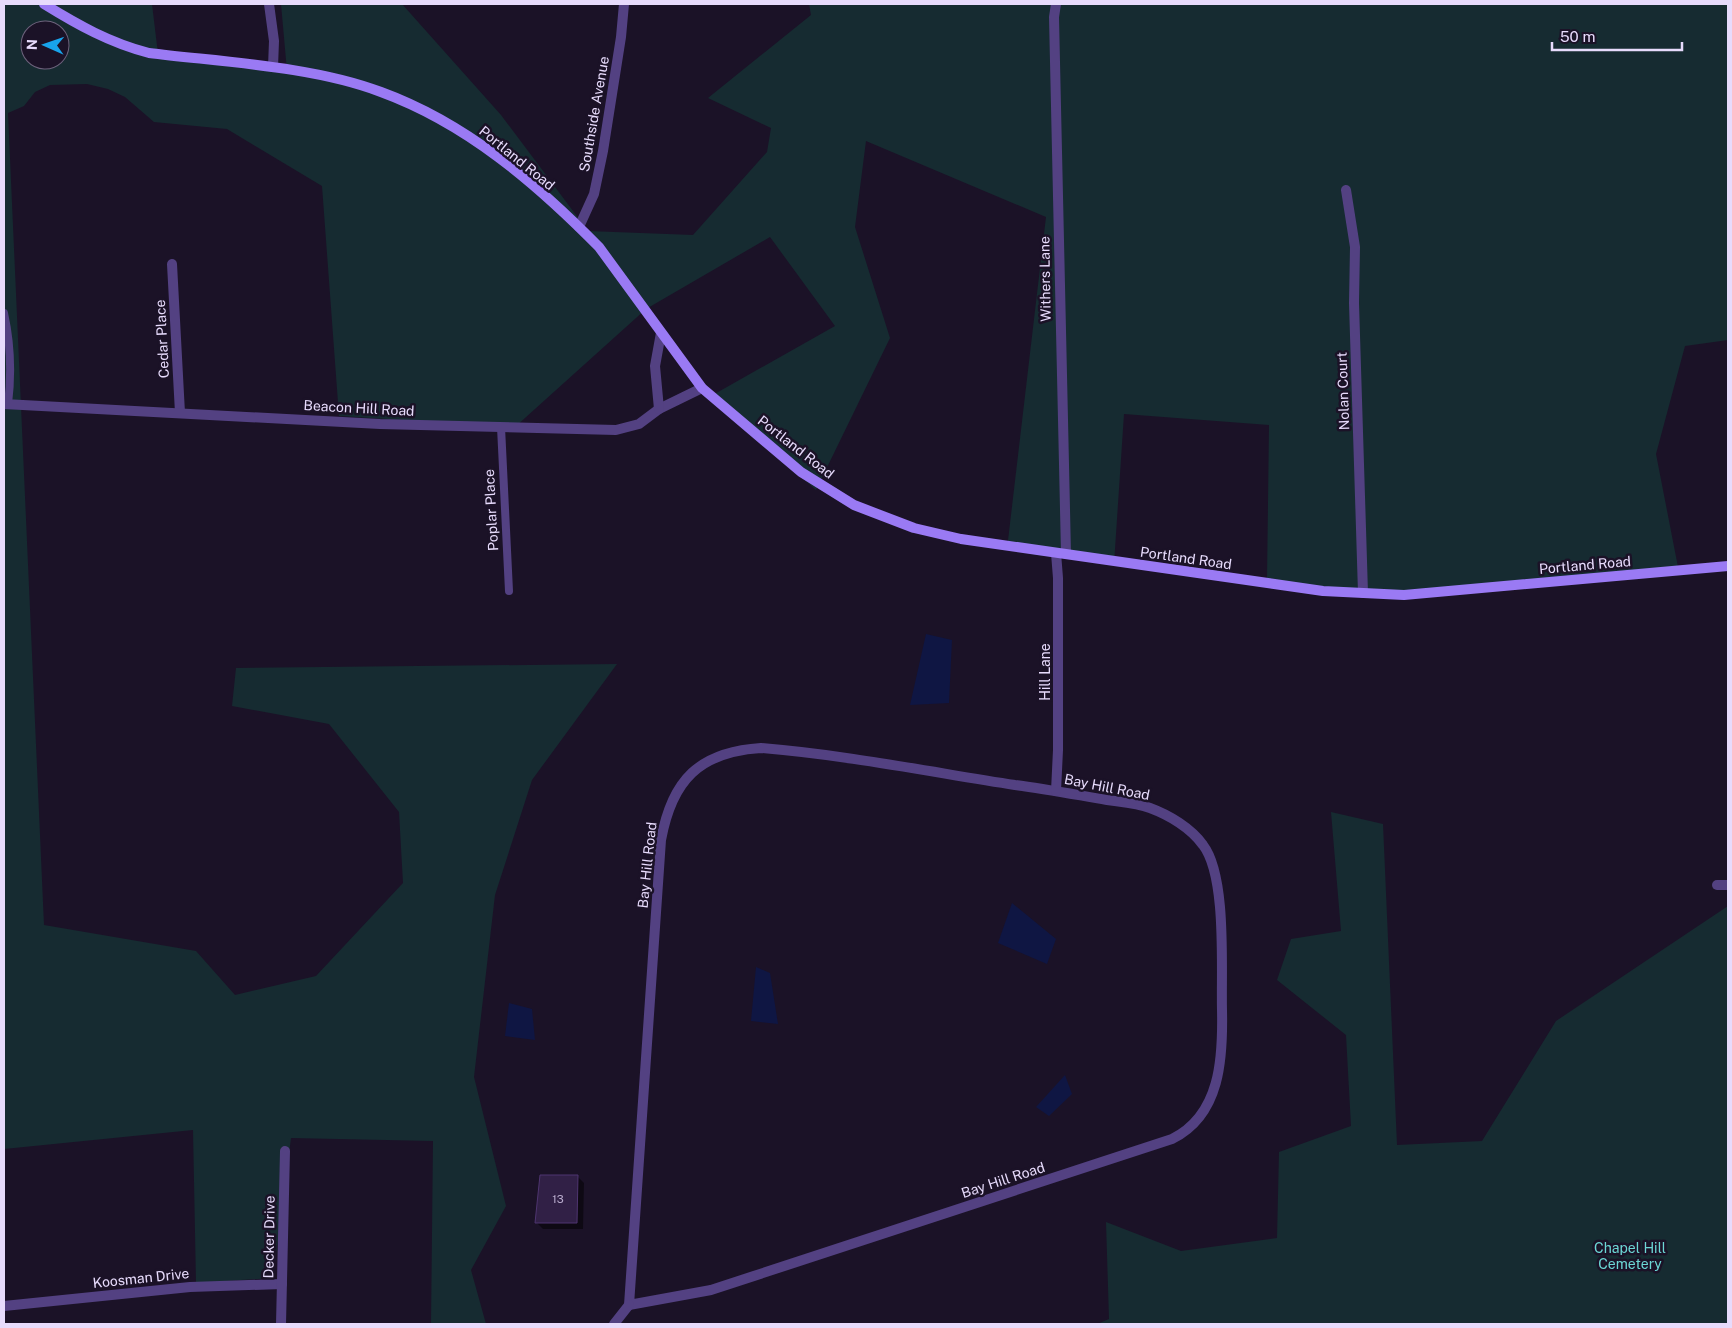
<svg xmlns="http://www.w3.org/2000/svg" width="1732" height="1328" viewBox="0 0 1732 1328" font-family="'Public Sans',sans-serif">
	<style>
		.green { fill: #162b31; fill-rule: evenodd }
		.water { fill: #0f1643 }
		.shadow { fill: #0007 }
		.building { fill: #312046; stroke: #4e3470 }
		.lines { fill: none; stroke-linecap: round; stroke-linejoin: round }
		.lane { stroke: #534182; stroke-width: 8 }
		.street { stroke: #534182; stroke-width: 10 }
		.secondary { stroke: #9a7af4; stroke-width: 10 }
		.labels { text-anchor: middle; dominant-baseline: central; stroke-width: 5; stroke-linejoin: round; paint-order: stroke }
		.number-label { font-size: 11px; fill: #baacce }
		.street-label { font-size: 14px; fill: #e7dbfc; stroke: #1b1227 }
		.park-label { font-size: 14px; fill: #6cd7d5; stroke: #1b1227 }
	</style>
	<rect width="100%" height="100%" fill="#1b1227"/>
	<g class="green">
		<path d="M4 4H152L158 54 287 71 281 4H402L501 115 588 231 693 235 767 152 771 128 708 98 811 15 809 4H1728V340L1685 346 1656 454 1678 567 1385 598 1267 580 1269 425 1124 414 1114 564 1037 555 1007 549 1046 217 866 141 855 227 890 338 816 490 711 396 835 326 770 237 646 309 515 427 339 416 322 186 227 129 154 122 125 97 108 89 87 84 50 85 35 92 24 106 8 113 44 925 196 951 235 995 316 976 403 883 399 812 329 724 232 706 236 668 617 664 532 780 495 895 474 1077 506 1206 471 1270 486 1324H431L433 1141 291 1138 273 1278 196 1283 193 1130 4 1149ZM30 30H60V60H30Z"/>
		<polygon points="1331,812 1383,824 1397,1145 1482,1141 1556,1021 1728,906 1728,1324 1097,1324 1109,1319 1106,1222 1181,1251 1277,1238 1279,1152 1351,1126 1346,1035 1277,980 1291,939 1341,931"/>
	</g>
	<g class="water">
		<polygon points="926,634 952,640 949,703 910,705"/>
		<polygon points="1012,903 1056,939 1047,964 998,943"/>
		<polygon points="756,967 770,973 778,1024 751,1021"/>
		<polygon points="509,1003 532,1009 535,1040 505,1036"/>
		<polygon points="1065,1075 1072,1094 1049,1116 1036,1107"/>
	</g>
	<polygon class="shadow" points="578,1177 584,1183 583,1229 543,1229 537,1223"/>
	<polygon class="building" points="540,1175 578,1175 577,1223 535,1223"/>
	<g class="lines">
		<g class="lane">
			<path d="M4 313C11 345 12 372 8 404"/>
			<polyline points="501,427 509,591"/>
		</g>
		<g class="street">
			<polyline points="269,4 274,41 273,67"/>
			<polyline points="1056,4 1054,17 1066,554"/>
			<polyline points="1346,190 1355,247 1354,303 1363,593"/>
			<polyline points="579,227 594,194 603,151 621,37 624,4"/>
			<polyline points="172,264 180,413"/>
			<polyline points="4,404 380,424 616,430 639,424 659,409 702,388"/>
			<polyline points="659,409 655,366 661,333"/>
			<path d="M761 748C846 755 931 772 1015 785 1046 789 1077 795 1107 800 1121 802 1137 803 1150 808 1169 815 1191 828 1203 845 1227 876 1221 969 1222 1010 1223 1057 1221 1115 1172 1139L711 1290 629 1305 661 840C672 780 699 752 761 748Z"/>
			<polyline points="1056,791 1058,750 1058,578 1056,553"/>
			<polyline points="1717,885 1728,885"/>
			<polyline points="4,1306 190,1287 282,1284"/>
			<polyline points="281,1324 285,1151"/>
			<polyline points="614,1324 629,1305"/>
		</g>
		<path class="secondary" d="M44 4C78 25 110 43 149 53 221 62 313 66 381 92 466 123 536 183 599 247L702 388 801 472 854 505 914 528 961 539 1323 591 1404 595 1728 566"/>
	</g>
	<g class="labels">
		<g class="number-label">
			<text x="558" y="1199">13</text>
		</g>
		<g class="street-label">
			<text transform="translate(594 114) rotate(-80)">Southside Avenue</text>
			<text transform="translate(517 158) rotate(39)">Portland Road</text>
			<text transform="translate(1045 279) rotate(-91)">Withers Lane</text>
			<text transform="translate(162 339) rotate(-93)">Cedar Place</text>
			<text transform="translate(1343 391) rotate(-92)">Nolan Court</text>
			<text transform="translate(359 408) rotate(3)">Beacon Hill Road</text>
			<text transform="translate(796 447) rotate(38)">Portland Road</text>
			<text transform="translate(491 510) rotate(-93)">Poplar Place</text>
			<text transform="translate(1186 558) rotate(8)">Portland Road</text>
			<text transform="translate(1585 565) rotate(-5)">Portland Road</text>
			<text transform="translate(1045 672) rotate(-90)">Hill Lane</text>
			<text transform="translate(1107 787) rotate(11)">Bay Hill Road</text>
			<text transform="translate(647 865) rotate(-84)">Bay Hill Road</text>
			<text transform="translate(1003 1180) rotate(-18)">Bay Hill Road</text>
			<text transform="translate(269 1237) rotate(-89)">Decker Drive</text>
			<text transform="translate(141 1278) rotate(-6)">Koosman Drive</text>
		</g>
		<g class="park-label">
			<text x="1630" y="1248">Chapel Hill<tspan x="1630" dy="16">Cemetery</tspan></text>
		</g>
	</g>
	<rect width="1732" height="1328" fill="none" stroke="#e7dbfc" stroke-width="10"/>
	<g transform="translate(45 45) rotate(272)"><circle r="24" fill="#1b1227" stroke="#6d627c"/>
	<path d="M0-4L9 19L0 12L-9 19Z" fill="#18a4ec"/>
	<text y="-8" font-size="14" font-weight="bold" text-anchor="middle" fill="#e7dbfc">N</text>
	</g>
	<path d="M1552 42v8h130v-8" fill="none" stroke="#e7dbfc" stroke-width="2.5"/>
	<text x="1560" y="42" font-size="15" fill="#e7dbfc" stroke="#1b1227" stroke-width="4" paint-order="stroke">50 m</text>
</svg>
